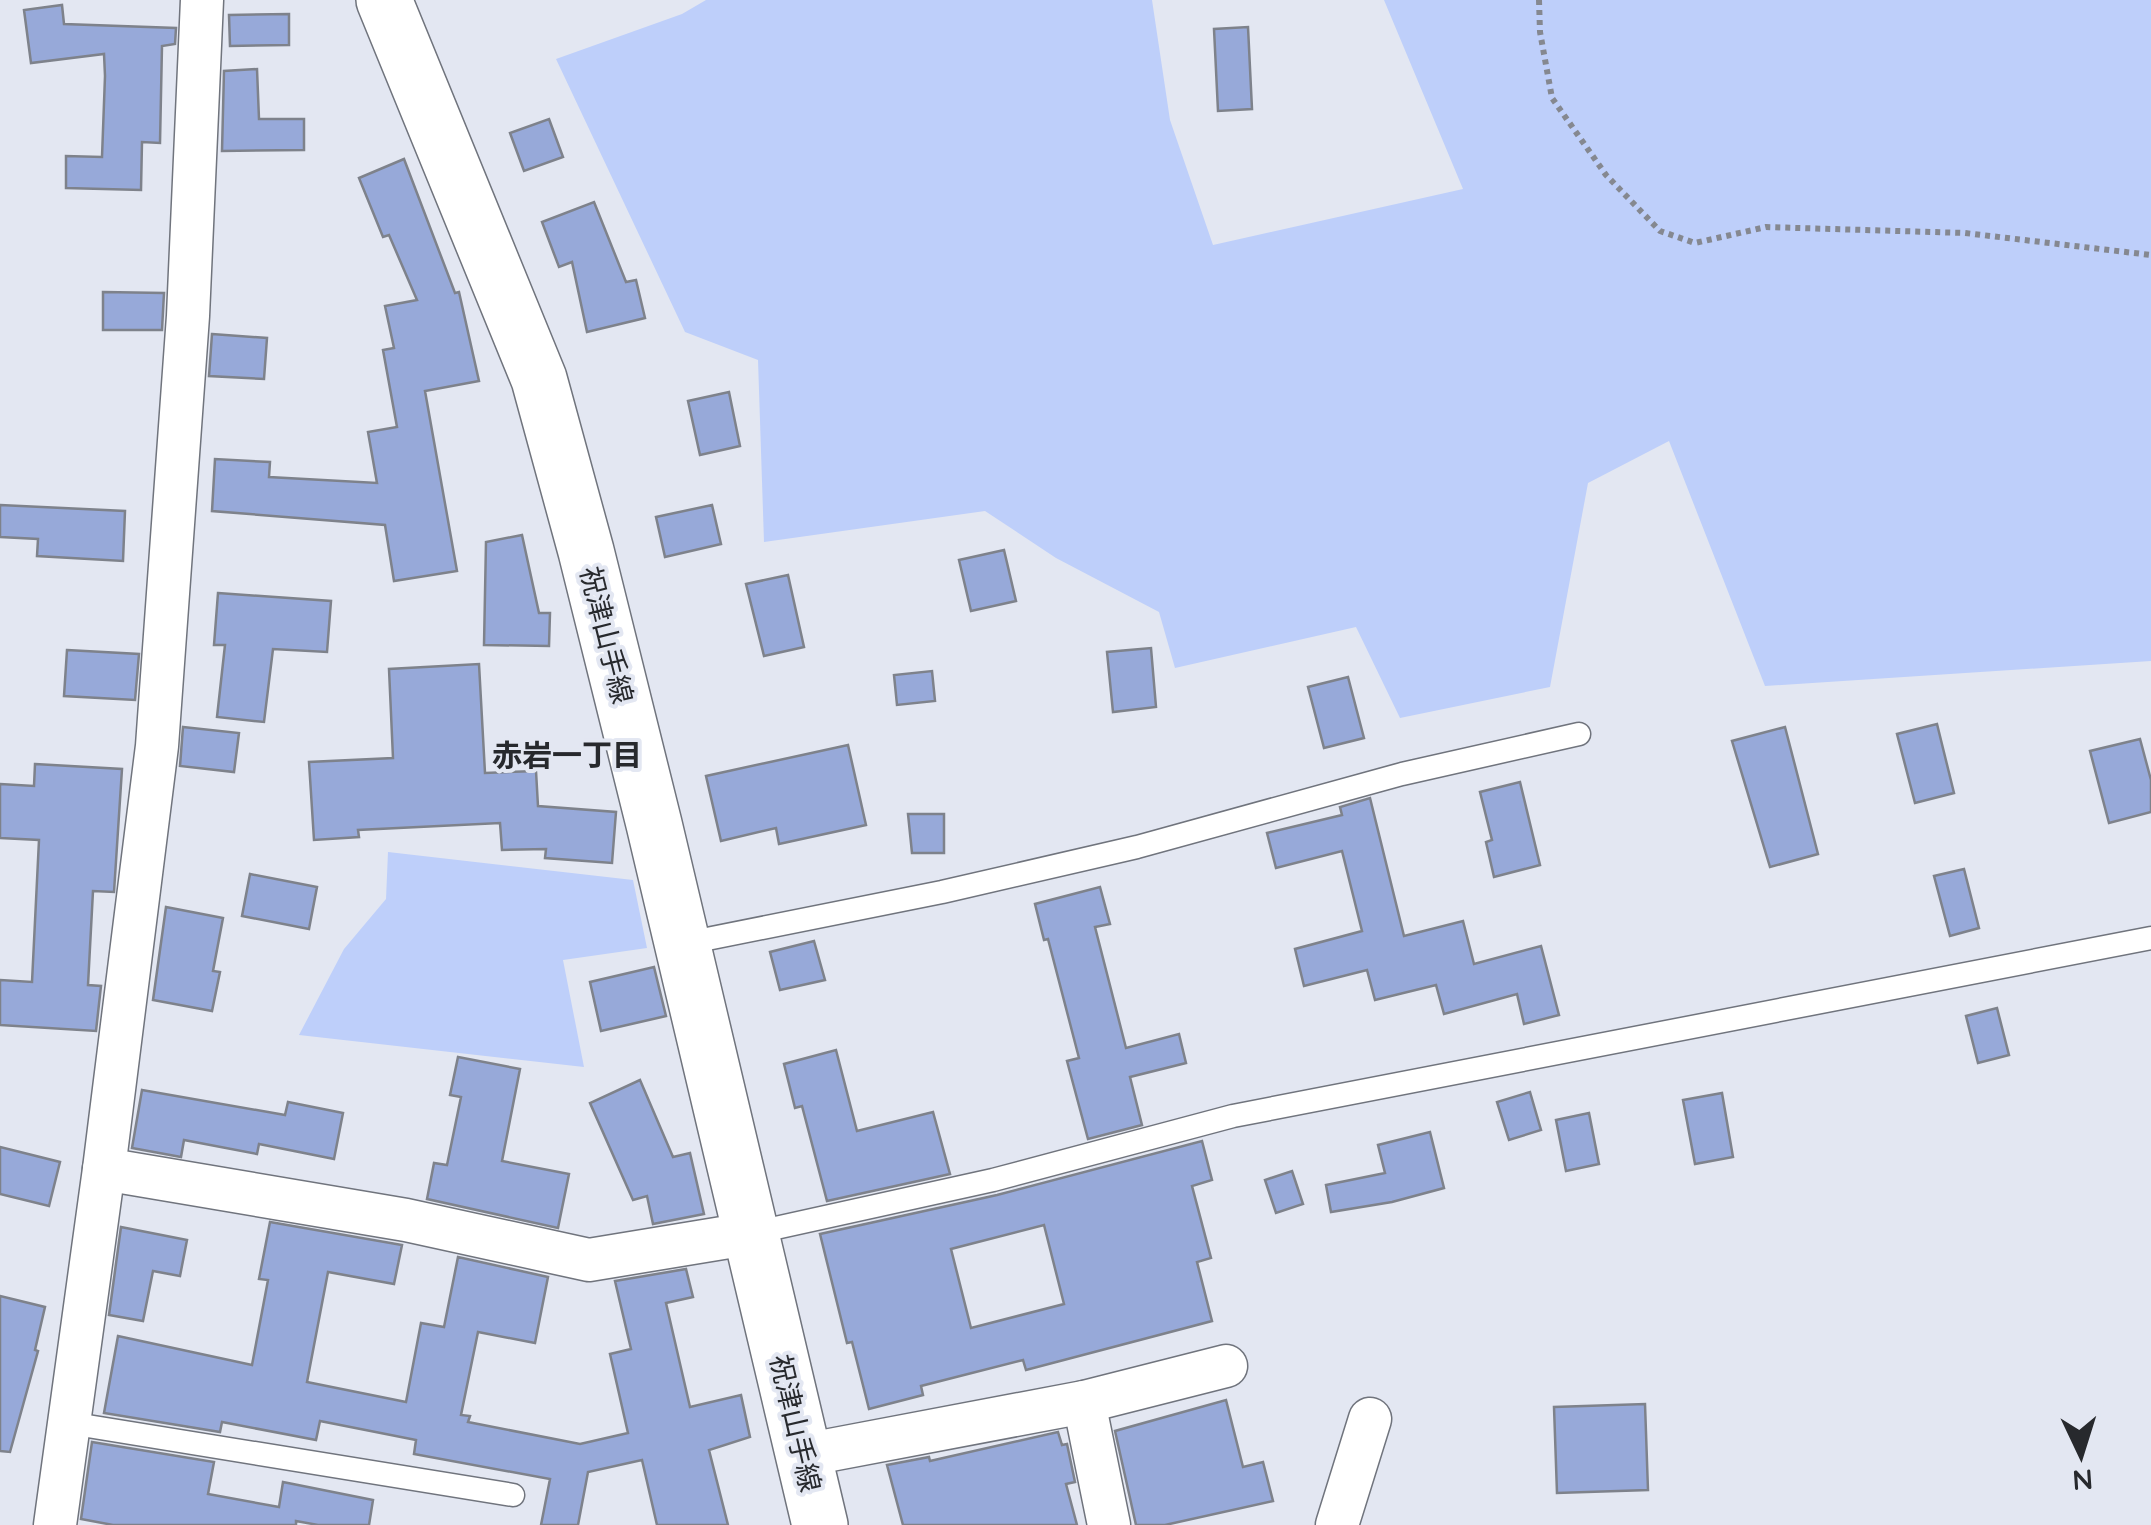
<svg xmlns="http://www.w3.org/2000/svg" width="2151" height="1525" viewBox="0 0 2151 1525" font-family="Quicksand,'Noto Sans JP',sans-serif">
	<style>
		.green { fill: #becffa }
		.building { fill: #97a9d9; stroke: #7e828b; stroke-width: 2.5; fill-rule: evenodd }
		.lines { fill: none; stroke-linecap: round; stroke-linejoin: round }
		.service-casing { stroke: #70747d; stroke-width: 25 }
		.minor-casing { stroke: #70747d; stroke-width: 45 }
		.tertiary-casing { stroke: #70747d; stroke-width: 58 }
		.path { stroke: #858890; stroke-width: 6; stroke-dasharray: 5 5; stroke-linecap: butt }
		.service { stroke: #fff; stroke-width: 22 }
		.minor { stroke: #fff; stroke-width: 42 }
		.tertiary { stroke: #fff; stroke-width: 55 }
		.labels { text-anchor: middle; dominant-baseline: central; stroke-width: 8; stroke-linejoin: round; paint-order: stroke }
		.street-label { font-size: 28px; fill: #27292d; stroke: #e3e7f2 }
		.neighbourhood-label { font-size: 30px; font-weight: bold; fill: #27292d; stroke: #e3e7f2 }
	</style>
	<rect width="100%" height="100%" fill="#e3e7f2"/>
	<g class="green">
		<polygon points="706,0 1152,0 1170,120 1213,245 1463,189 1384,0 2151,0 2151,661 1765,686 1669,441 1588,483 1550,687 1400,718 1356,627 1175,668 1159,612 1056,558 985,511 764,542 758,360 685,332 556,59 682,14"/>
		<polygon points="388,852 633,880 647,948 563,960 584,1067 299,1035 344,949 386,899"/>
	</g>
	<g class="building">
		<polygon points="62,5 64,24 176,28 175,44 162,46 160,143 142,142 141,190 66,188 66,156 102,157 105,76 104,54 31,63 24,10"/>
		<polygon points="289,14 289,45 230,46 229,15"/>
		<polygon points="1248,27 1252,109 1218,111 1214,29"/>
		<polygon points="257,69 259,119 304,119 304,150 222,151 224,71"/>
		<polygon points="549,119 563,157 524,171 510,133"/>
		<polygon points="404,159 455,293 459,292 479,381 425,391 457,571 394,581 385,525 212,511 215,459 270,462 269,477 377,483 368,432 397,427 383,350 394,348 385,306 417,300 389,235 383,237 359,178"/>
		<polygon points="594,202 626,282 636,280 645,318 587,332 572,262 559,267 542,222"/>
		<polygon points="103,292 164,293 162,330 103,330"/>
		<polygon points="212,334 267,338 264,379 209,376"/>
		<polygon points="729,392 740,446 700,455 688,401"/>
		<polygon points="0,505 125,511 123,561 37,556 38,539 0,537"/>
		<polygon points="712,505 721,544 665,557 656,517"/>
		<polygon points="522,535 539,613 550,613 549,646 484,645 486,542"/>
		<polygon points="1004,550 1016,601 971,611 959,560"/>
		<polygon points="788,575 804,647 764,656 746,584"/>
		<polygon points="218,593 331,601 327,652 273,649 264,722 217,717 225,645 214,645"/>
		<polygon points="1151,648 1156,707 1113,712 1107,652"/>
		<polygon points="67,650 139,654 135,700 64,696"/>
		<polygon points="479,664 485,773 536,771 538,806 616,812 612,863 545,858 546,849 502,850 500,823 358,830 359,837 314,840 309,762 393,758 389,669"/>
		<polygon points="932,671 935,701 897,705 894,675"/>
		<polygon points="1348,677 1364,738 1324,748 1308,687"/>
		<polygon points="1937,724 1954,793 1915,803 1897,734"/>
		<polygon points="183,727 239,733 234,772 180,766"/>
		<polygon points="1785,727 1818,854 1770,867 1732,741"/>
		<polygon points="2140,739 2151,780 2151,812 2109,823 2090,751"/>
		<polygon points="848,745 866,825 779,844 776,828 721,841 706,776"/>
		<polygon points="35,764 122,769 114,892 93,891 88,985 101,986 96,1031 0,1025 0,980 32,982 39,840 0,838 0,784 34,786"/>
		<polygon points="1520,782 1540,865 1494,877 1486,842 1492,840 1480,792"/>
		<polygon points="1370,798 1404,936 1463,921 1474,964 1541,946 1559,1015 1524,1024 1517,994 1444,1014 1436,985 1375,1000 1367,970 1304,986 1295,949 1362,931 1342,851 1276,868 1267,833 1342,815 1340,807"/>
		<polygon points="908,814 944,814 944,853 912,853"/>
		<polygon points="1964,869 1979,928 1950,936 1934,876"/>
		<polygon points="250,874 317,887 309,929 242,916"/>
		<polygon points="1100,887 1110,924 1095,927 1126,1048 1179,1034 1186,1063 1130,1077 1142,1125 1088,1139 1067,1061 1079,1058 1048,939 1044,940 1035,904"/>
		<polygon points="166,907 223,918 213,971 220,972 212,1011 153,1000"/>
		<polygon points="814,941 825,980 780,990 770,952"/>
		<polygon points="654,967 666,1016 601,1031 590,982"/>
		<polygon points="1997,1008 2009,1055 1978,1063 1966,1016"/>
		<polygon points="836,1050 857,1131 933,1112 950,1174 827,1201 802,1106 795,1108 784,1064"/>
		<polygon points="458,1057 520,1069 502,1161 569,1174 558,1228 427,1199 434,1163 447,1165 461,1097 450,1095"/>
		<polygon points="640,1080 673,1157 690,1153 704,1214 653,1224 647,1196 633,1200 590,1103"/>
		<polygon points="142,1090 285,1115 288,1102 343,1113 334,1159 259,1144 257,1154 184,1140 181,1157 132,1148"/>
		<polygon points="1530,1092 1541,1130 1509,1140 1497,1102"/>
		<polygon points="1722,1093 1733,1157 1695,1164 1683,1100"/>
		<polygon points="1589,1113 1599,1164 1566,1171 1556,1120"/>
		<polygon points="1430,1132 1444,1188 1392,1202 1331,1212 1326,1185 1385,1173 1378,1145"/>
		<path d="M1202 1141 1212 1180 1192 1186 1211 1258 1197 1262 1212 1321 1026 1370 1023 1360 921 1386 923 1395 869 1409 852 1342 847 1343 820 1234 997 1195ZM1044 1225 1064 1304 971 1328 951 1249Z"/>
		<polygon points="0,1147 60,1162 49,1206 0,1194"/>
		<polygon points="1292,1171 1303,1204 1276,1213 1265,1180"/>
		<polygon points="270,1222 402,1245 394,1284 328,1272 307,1382 406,1402 421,1323 444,1327 458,1257 548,1277 535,1343 478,1332 461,1415 470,1416 468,1422 580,1444 628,1433 610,1354 631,1349 615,1281 686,1269 693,1297 666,1303 690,1407 741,1395 750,1437 709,1450 728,1525 657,1525 642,1460 588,1472 578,1525 541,1525 550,1479 414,1454 416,1440 320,1421 316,1440 222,1422 220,1432 104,1413 118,1336 252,1365 268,1280 259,1279"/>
		<polygon points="121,1227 187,1240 180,1276 153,1271 143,1321 109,1315"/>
		<polygon points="0,1296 45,1307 35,1350 38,1351 10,1452 0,1451"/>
		<polygon points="1226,1400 1243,1467 1263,1462 1273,1501 1165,1525 1136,1525 1115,1431"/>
		<polygon points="1645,1404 1648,1490 1557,1493 1554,1407"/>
		<polygon points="1058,1432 1062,1445 1067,1444 1075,1482 1066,1484 1077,1525 903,1525 887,1465 929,1457 930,1461"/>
		<polygon points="92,1442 214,1462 208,1494 279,1507 283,1482 373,1500 369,1525 318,1525 296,1521 296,1525 113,1525 81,1519"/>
	</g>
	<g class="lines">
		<g class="service-casing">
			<g id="service">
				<polyline points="682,944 942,892 1137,847 1402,774 1579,734"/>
				<polyline points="753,1233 993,1180 1233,1116 2151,938"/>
				<polyline points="69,1423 513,1495"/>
			</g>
		</g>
		<g class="minor-casing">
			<g id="minor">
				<polyline points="104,1169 406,1220 589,1260 753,1233"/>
				<polyline points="1084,1402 1109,1525"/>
				<polyline points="804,1455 1084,1402 1226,1366"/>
				<polyline points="55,1525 104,1169 157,746 188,316 202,0"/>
				<polyline points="1337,1525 1370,1419"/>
			</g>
		</g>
		<g class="tertiary-casing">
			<polyline id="tertiary" points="384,0 539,379 586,551 654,824 820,1525"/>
		</g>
		<polyline class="path" points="1539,0 1540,32 1552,98 1606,175 1660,231 1695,243 1766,227 1965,233 2151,255"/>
		<use href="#service" class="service"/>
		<use href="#minor" class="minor"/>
		<use href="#tertiary" class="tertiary"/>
	</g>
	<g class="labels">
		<g class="street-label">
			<text transform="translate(607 635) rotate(76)">祝津山手線</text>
			<text transform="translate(796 1423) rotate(77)">祝津山手線</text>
		</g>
		<g class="neighbourhood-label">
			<text x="567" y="755">赤岩一丁目</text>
		</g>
	</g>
	<g transform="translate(2081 1455) rotate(176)" stroke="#e3e7f2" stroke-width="8" paint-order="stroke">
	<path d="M0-8L18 38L0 25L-18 38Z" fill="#27292d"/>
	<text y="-15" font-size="28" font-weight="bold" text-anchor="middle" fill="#27292d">N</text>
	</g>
</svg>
